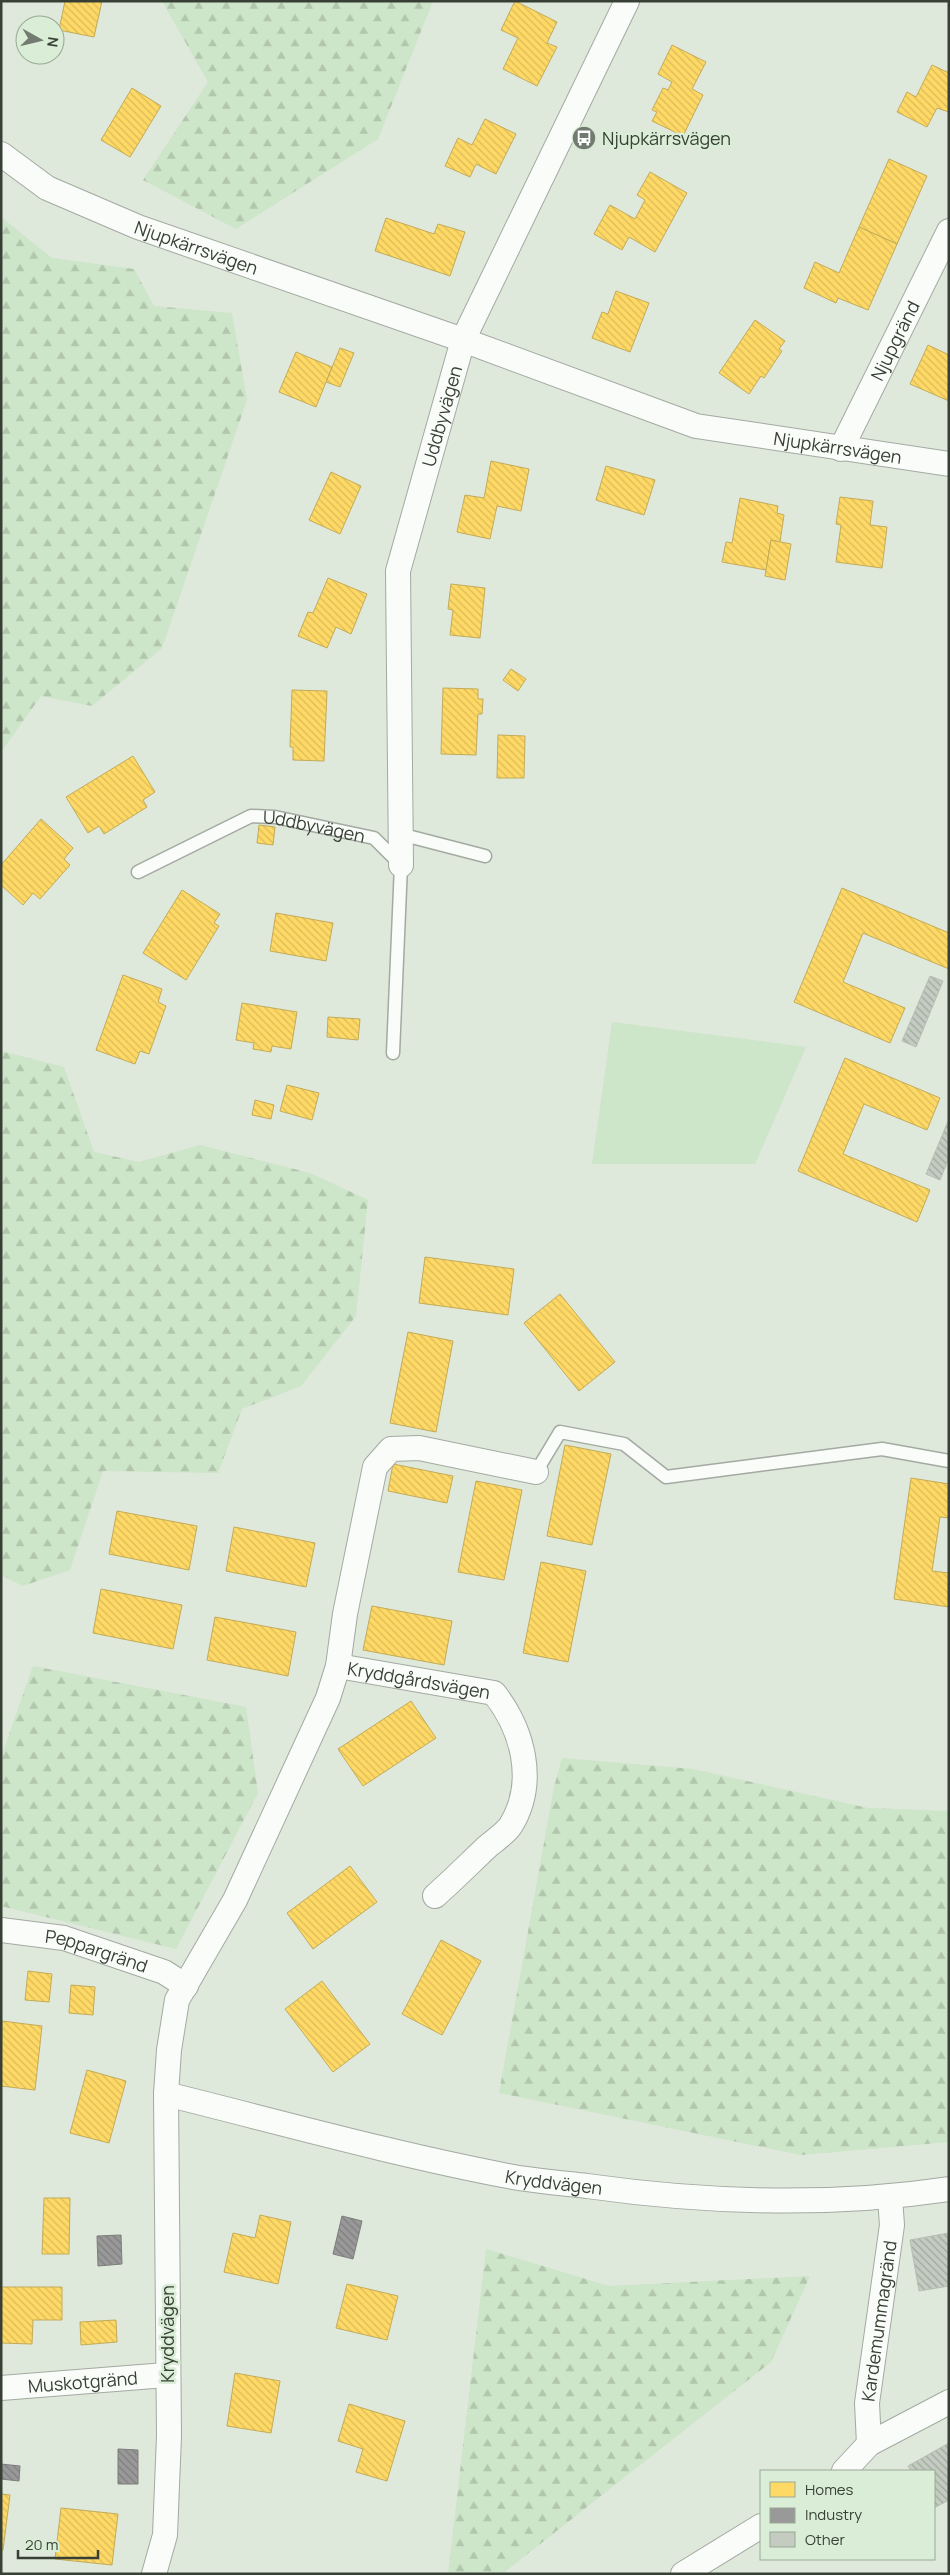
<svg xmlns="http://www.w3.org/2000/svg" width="950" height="2575" viewBox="0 0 950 2575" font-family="Manrope,sans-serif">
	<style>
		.green { fill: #cde5c8 }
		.forest { fill: url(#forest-firs) }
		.homes { fill: url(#homes-back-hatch); stroke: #c3ab58 }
		.industry { fill: url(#industry-back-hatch); stroke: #7c7e7b }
		.building { fill: url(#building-back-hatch); stroke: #b6beb4 }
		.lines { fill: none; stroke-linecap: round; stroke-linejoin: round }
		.lane-casing { stroke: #a3aaa1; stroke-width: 15 }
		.street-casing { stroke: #a3aaa1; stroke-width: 26 }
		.lane { stroke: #fafcfa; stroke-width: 12 }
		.street { stroke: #fafcfa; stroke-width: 24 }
		.labels { text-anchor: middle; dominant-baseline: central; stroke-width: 5; stroke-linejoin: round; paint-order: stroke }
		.poi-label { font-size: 18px; fill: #384036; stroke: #daedd6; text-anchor: start }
		.street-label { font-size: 18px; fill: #384036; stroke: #daedd6 }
	</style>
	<defs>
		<pattern id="forest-firs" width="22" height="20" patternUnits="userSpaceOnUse" patternTransform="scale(1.25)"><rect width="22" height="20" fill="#cde5c8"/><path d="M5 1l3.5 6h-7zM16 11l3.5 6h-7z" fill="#b1c6ac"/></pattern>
		<pattern id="homes-back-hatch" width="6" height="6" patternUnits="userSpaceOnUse" patternTransform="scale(1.25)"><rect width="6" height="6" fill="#ffd966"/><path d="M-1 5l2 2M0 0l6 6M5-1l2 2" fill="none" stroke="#dbbb59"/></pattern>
		<pattern id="industry-back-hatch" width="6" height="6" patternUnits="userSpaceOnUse" patternTransform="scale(1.25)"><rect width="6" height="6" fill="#999"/><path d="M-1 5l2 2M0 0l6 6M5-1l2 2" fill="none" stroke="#7e7e7e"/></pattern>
		<pattern id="building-back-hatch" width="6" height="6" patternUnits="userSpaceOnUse" patternTransform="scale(1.25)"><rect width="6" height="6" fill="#c4ccc2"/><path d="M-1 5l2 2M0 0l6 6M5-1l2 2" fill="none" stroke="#a0a79e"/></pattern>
	</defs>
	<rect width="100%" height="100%" fill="#dee8db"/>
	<polygon class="green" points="612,1022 806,1047 755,1164 592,1164"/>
	<g class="forest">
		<polygon points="162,1 433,1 378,139 236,229 143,180 208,82"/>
		<polygon points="1,217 52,258 134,269 154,306 232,313 247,400 162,648 92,706 41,696 1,752"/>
		<polygon points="1,1051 64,1067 94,1152 139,1162 200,1145 310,1173 368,1200 356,1316 301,1386 242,1409 218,1473 103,1471 70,1570 23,1586 1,1575"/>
		<polygon points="33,1666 246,1707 258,1793 176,1949 1,1906 1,1757"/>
		<polygon points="562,1758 693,1769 868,1808 949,1811 949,2142 801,2155 499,2093 554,1787"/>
		<polygon points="486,2249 609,2286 810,2276 771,2362 502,2574 448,2574"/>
	</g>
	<g class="homes">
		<polygon points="65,1 102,1 94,37 59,30"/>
		<polygon points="515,1 557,22 547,43 557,47 537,86 503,69 518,38 501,30"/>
		<polygon points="672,45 706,62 692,89 703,95 683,136 652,121 657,112 652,110 663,88 668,90 672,82 658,74"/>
		<polygon points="932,65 949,73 949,112 937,108 927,127 897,112 907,92 916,97"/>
		<polygon points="132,88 161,106 130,157 101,140"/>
		<polygon points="485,119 516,134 496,174 476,164 470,177 445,166 458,138 472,145"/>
		<polygon points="889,159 927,176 897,244 859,227"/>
		<polygon points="650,172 687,193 655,252 629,237 622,250 594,234 610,205 635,219 645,200 637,195"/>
		<polygon points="386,218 434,234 438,224 465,232 450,276 375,251"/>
		<polygon points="859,227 897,244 868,310 838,298 836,303 804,288 815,262 839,273"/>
		<polygon points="616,291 649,303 630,352 592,338 602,312 608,314"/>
		<polygon points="755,320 785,341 779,349 782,351 764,378 761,376 749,394 719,373"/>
		<polygon points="928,345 949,355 949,401 910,384"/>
		<polygon points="340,348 354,353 340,387 326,382"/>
		<polygon points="296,352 332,367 316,407 279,392"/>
		<polygon points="491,461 529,469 521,511 497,506 490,539 457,532 465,495 484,498"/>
		<polygon points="606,466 655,480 644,515 596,500"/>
		<polygon points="331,472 361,486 340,534 309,520"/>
		<polygon points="840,497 873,501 870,525 887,527 882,568 836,562 841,525 836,524"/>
		<polygon points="740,498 778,506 777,513 784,515 780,542 771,540 766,570 722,562 726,542 732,543"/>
		<polygon points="771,540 791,544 785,580 765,576"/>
		<polygon points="328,578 367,594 351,634 336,627 327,648 298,636 308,612 313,613"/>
		<polygon points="451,584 485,588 480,638 450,635 453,610 448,609"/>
		<polygon points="511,669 526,679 518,691 503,680"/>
		<polygon points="443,688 478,689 478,699 483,699 482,714 478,714 476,755 441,754"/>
		<polygon points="292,690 327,691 324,761 293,760 293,747 290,747"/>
		<polygon points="498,735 525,736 524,778 497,778"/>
		<polygon points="133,756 155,792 143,800 147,807 104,834 99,826 88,833 66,797"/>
		<polygon points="41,819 73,848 64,859 70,865 40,899 33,893 23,905 1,885 1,865"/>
		<polygon points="259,825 275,827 273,845 257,843"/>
		<polygon points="842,888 949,933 949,969 863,933 843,982 905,1008 890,1043 794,1002"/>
		<polygon points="182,890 220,914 214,923 219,926 186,980 143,953"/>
		<polygon points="276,913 333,923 326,961 270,951"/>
		<polygon points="123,975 162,989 158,1002 166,1006 149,1054 140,1051 135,1064 96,1050"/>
		<polygon points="242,1003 297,1012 291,1049 272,1046 271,1052 253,1049 254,1043 236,1040"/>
		<polygon points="328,1017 360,1019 358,1040 327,1037"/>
		<polygon points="845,1058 940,1098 927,1130 864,1104 843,1154 930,1190 917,1222 798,1171"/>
		<polygon points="287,1085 319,1093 312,1120 280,1111"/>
		<polygon points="255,1100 274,1105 271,1119 252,1115"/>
		<polygon points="425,1257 514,1269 508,1315 419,1303"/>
		<polygon points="560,1294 615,1362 579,1391 524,1323"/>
		<polygon points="408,1332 453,1341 436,1432 390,1423"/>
		<polygon points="565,1445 611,1454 592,1545 547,1536"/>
		<polygon points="393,1464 453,1476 447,1503 388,1491"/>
		<polygon points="911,1478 949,1484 949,1518 940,1517 932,1571 949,1573 949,1607 894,1599"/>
		<polygon points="476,1481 522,1490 504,1580 458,1572"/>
		<polygon points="117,1511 197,1526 189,1570 109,1554"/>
		<polygon points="234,1527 315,1543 306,1587 226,1571"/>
		<polygon points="541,1562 586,1571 568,1662 523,1653"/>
		<polygon points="101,1589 182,1605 173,1649 93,1633"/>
		<polygon points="372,1606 452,1621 444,1665 363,1650"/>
		<polygon points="215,1617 296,1632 288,1676 207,1660"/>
		<polygon points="411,1701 436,1738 363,1786 338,1749"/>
		<polygon points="350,1866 377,1902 313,1949 287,1913"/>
		<polygon points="441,1940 481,1961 442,2035 402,2014"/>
		<polygon points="28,1971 52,1974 49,2002 25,2000"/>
		<polygon points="322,1981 370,2044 333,2072 285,2009"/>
		<polygon points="71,1985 95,1987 93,2015 69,2013"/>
		<polygon points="2,2021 42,2026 35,2090 1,2086"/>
		<polygon points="87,2070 126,2081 109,2143 70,2133"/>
		<polygon points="44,2198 70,2198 69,2254 42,2254"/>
		<polygon points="260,2215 291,2222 278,2284 224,2272 233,2233 255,2238"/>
		<polygon points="347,2284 398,2296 387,2340 336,2328"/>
		<polygon points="1,2287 62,2287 62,2320 33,2320 32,2344 1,2343"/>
		<polygon points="116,2320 117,2342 81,2345 80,2322"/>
		<polygon points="235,2373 280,2381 271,2433 227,2426"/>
		<polygon points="349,2404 405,2421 387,2481 356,2472 363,2449 338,2441"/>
		<polygon points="1,2494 10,2495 3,2550 1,2550"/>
		<polygon points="61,2508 118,2514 112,2565 55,2559"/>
	</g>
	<g class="industry">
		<polygon points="342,2216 362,2221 353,2259 333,2254"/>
		<polygon points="121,2235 122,2264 98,2266 97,2236"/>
		<polygon points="118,2449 138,2450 138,2484 118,2484"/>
		<polygon points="1,2464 20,2466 19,2481 1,2479"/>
	</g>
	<g class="building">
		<polygon points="930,976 943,981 916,1047 902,1041"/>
		<polygon points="949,1119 949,1158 940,1180 926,1174"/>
		<polygon points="949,2233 949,2286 919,2291 910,2240"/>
		<polygon points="949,2443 949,2500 934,2508 934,2471 911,2471 908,2466"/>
	</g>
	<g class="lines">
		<g class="lane-casing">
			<g id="lane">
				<polyline points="400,834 485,856"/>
				<path id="s1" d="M138 872 251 816 275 817 374 838 401 865 393 1053"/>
				<polyline points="536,1472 560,1432 624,1444 666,1477 882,1449 949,1461"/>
			</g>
		</g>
		<g class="street-casing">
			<g id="street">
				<path id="s2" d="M1 154 47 188 138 227 463 340 696 426 949 464"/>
				<path id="s3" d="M841 449 949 231"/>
				<path id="s4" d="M401 865 398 571 463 340 627 1"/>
				<path id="s5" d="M338 1666 494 1693C523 1730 537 1782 511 1825 506 1833 495 1840 488 1846 470 1863 453 1880 435 1896"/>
				<path id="s6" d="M1 1930 64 1938 164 1972 186 1986"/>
				<path id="s7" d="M166 2094C279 2122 393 2154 508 2176 534 2181 560 2183 587 2186 708 2203 828 2207 949 2189"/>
				<path id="s8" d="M1 2388 166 2375"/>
				<path id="s9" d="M869 2444 867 2403 892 2225 890 2198"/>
				<polyline points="844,2471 869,2444 949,2402"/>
				<polyline points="154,2574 165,2535 169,2436 166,2094 169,2050 177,2000 235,1900 328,1698 338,1666 345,1614 375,1467 391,1449 419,1448 536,1472"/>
				<polyline points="683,2574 761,2526"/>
			</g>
		</g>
		<use href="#lane" class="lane"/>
		<use href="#street" class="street"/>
	</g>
	<defs>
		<g id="bus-disc" transform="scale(1.25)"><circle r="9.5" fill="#727b70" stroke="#daedd6"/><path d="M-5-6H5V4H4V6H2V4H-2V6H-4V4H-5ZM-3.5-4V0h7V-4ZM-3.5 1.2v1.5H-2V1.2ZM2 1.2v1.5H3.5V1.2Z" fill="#fff"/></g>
	</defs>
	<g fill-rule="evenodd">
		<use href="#bus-disc" x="584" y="138"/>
	</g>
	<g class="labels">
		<g class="poi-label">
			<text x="602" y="138">Njupkärrsvägen</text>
		</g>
		<g class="street-label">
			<text stroke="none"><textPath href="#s2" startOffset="218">Njupkärrsvägen</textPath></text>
			<text stroke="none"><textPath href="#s3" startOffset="121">Njupgränd</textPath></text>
			<text stroke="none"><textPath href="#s4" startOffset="455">Uddbyvägen</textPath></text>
			<text stroke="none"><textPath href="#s2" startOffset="892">Njupkärrsvägen</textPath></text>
			<text stroke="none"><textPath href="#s1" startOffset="190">Uddbyvägen</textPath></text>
			<text stroke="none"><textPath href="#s5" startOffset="82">Kryddgårdsvägen</textPath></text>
			<text stroke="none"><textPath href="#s6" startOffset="98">Peppargränd</textPath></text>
			<text stroke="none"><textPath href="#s7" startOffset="398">Kryddvägen</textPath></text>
			<text stroke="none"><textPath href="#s9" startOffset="124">Kardemummagränd</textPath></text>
			<text transform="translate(167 2334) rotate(-90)">Kryddvägen</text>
			<text stroke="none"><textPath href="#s8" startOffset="82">Muskotgränd</textPath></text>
		</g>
	</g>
	<rect width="950" height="2575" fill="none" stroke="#384036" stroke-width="5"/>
	<rect x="760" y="2470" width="175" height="90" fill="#daedd6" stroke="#99a896"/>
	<rect x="770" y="2482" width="25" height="15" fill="#ffd966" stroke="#99a896"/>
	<text x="805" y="2495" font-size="15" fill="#384036">Homes</text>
	<rect x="770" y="2508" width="25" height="15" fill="#999999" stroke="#99a896"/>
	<text x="805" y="2520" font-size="15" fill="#384036">Industry</text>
	<rect x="770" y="2532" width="25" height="15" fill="#c4ccc2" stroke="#99a896"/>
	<text x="805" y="2545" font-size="15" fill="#384036">Other</text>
	<g transform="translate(40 40) rotate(98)"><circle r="24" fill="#daedd6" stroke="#99a896"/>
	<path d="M0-4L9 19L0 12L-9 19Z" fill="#727b70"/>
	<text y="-8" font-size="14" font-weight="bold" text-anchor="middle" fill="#384036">N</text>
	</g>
	<path d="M18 2550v8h80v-8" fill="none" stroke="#384036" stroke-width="2.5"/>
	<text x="25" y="2550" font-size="15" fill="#384036" stroke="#daedd6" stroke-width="4" paint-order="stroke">20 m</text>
</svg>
